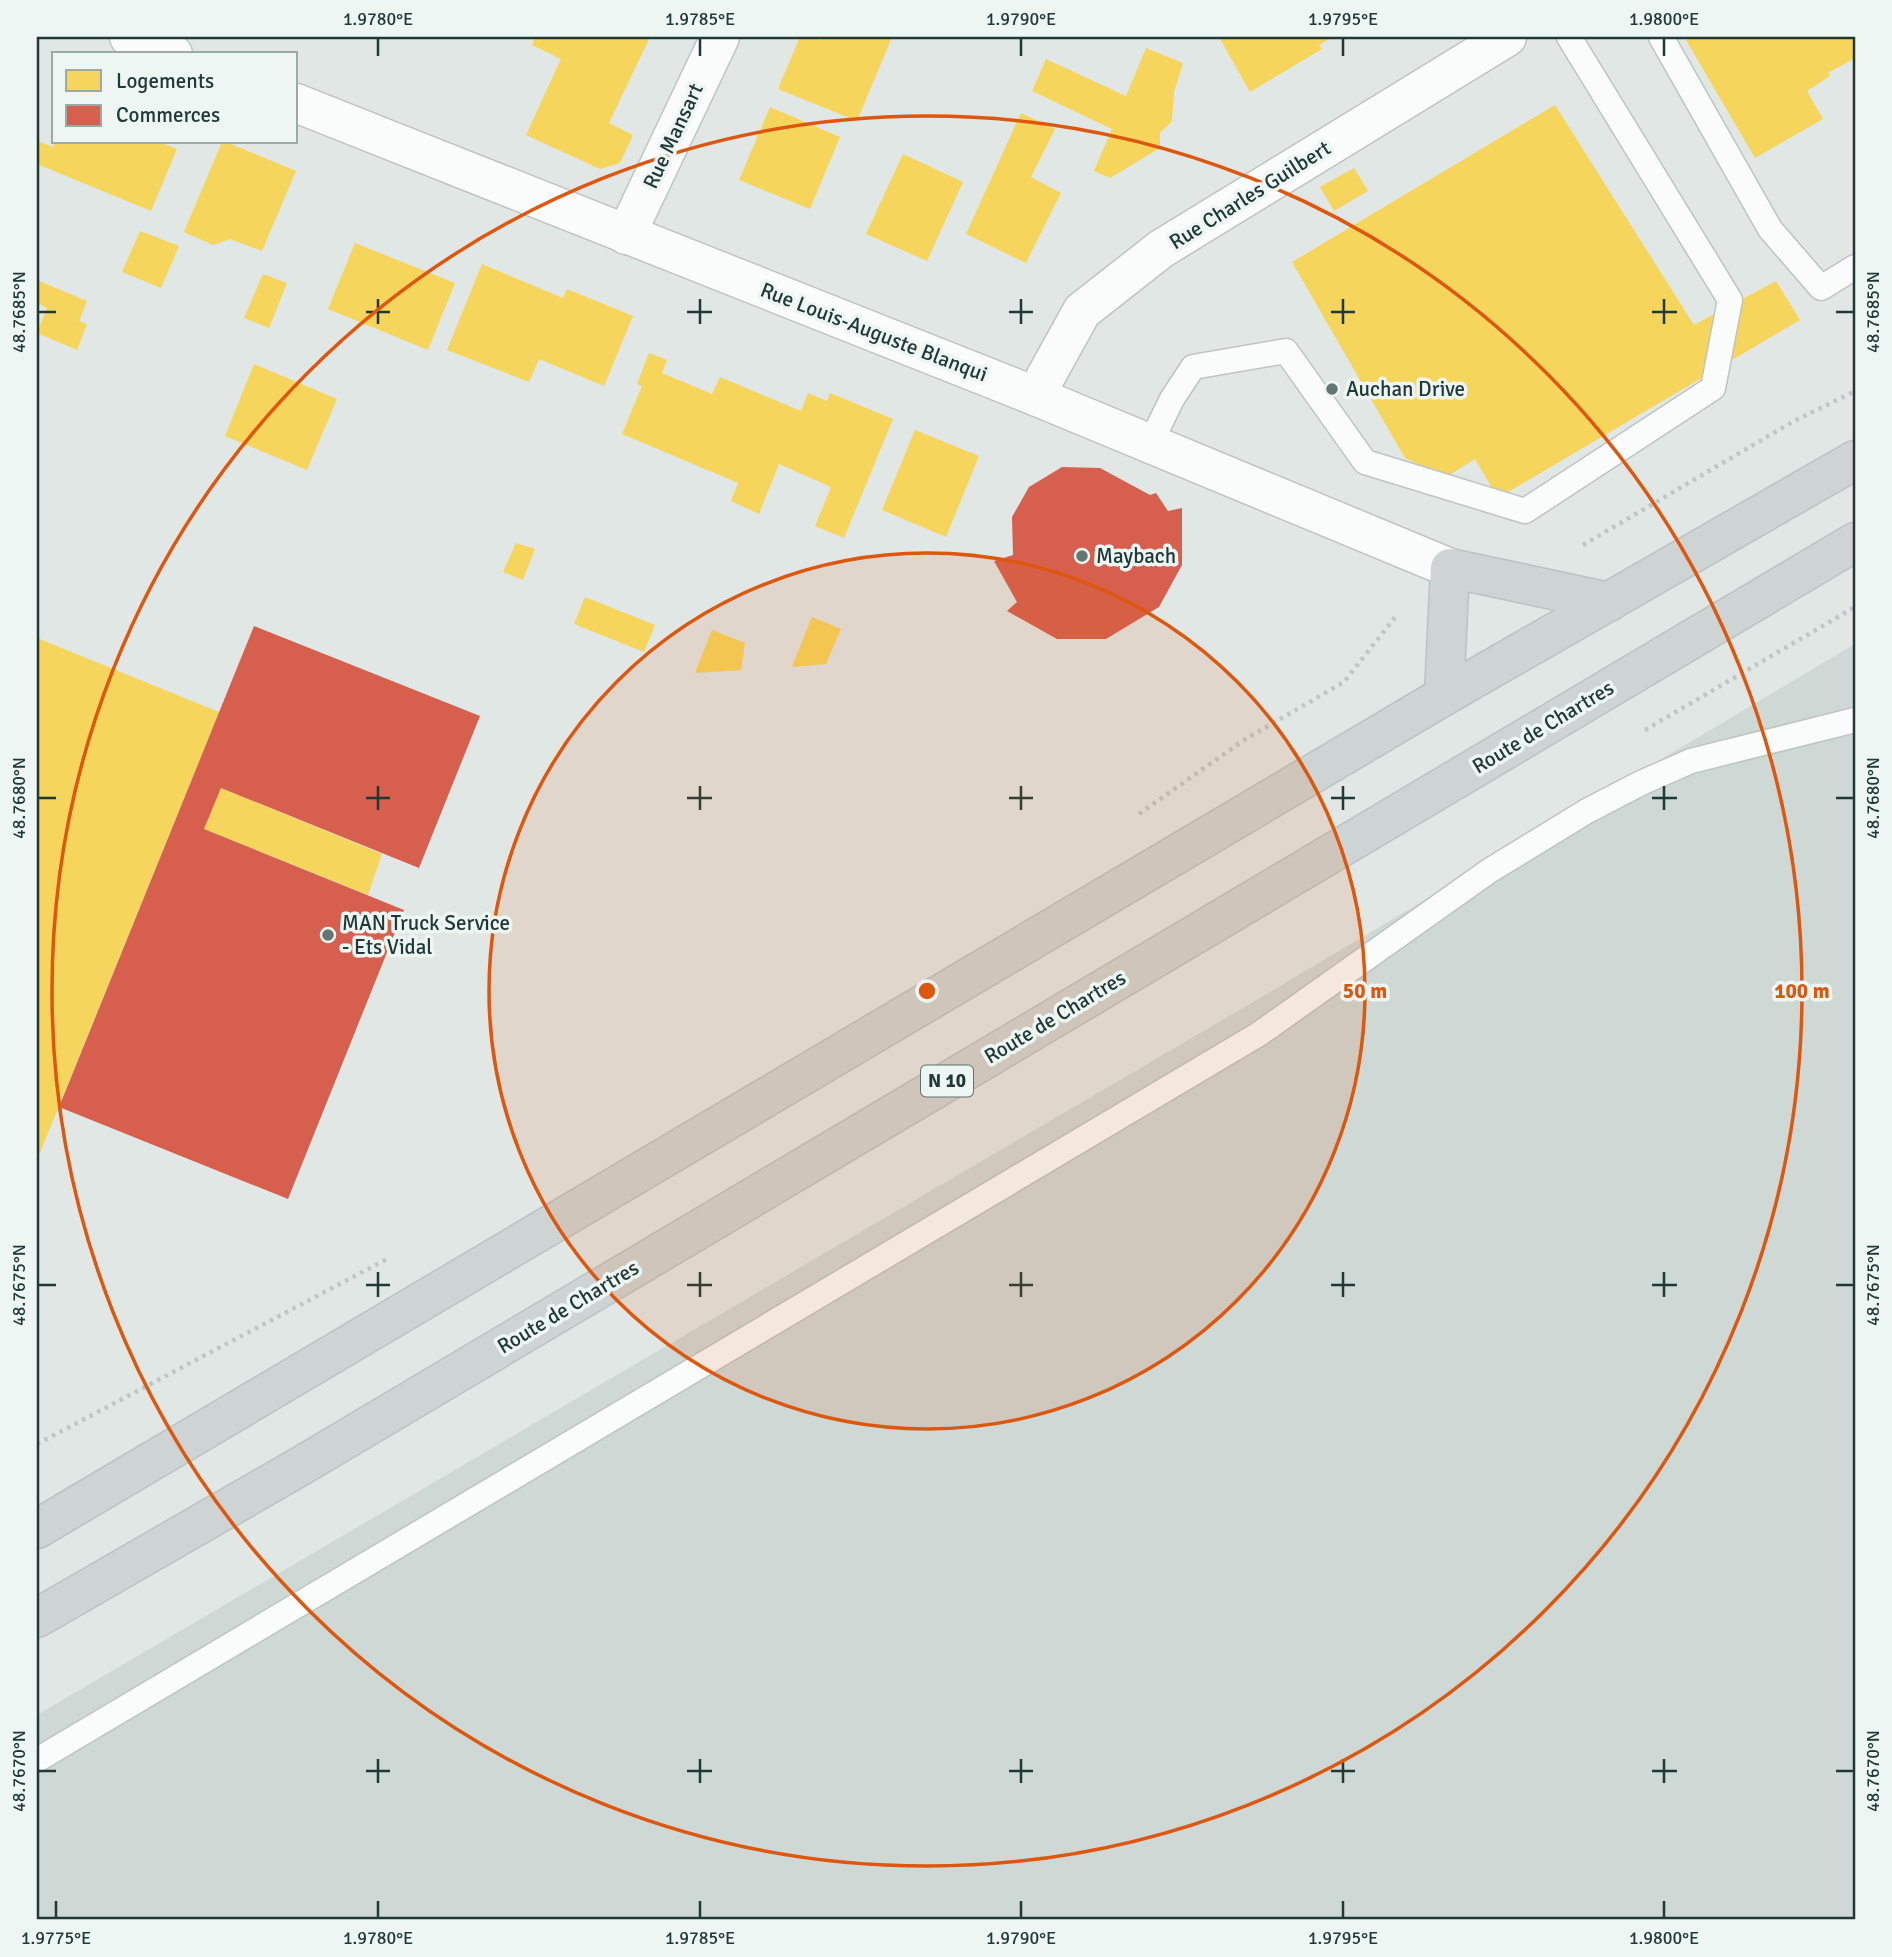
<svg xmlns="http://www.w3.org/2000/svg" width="1892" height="1957" viewBox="0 0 1892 1957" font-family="Signika,sans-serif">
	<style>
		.built { fill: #ced8d5 }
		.homes { fill: #f6d55c }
		.shops { fill: #d6604d }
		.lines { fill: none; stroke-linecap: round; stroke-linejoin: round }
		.service-casing { stroke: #bec4c2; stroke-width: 27 }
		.minor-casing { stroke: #bec4c2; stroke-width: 41 }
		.primary-casing { stroke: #bbc3c2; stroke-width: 41 }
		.path { stroke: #bfc7c6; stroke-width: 4.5; stroke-dasharray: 3.5 5; stroke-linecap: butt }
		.service { stroke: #fafbfb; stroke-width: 24 }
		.minor { stroke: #fafbfb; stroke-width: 38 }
		.primary { stroke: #cdd4d3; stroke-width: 38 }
		.ticks { fill: none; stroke: #203935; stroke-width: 2.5 }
		.ring { fill: none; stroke: #de570e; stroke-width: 3.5 }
		.poi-dot { fill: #647673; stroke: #eef6f3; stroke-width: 2.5 }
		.labels { text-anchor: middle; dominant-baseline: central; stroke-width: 7; stroke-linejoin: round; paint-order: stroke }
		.shield { fill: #eef6f3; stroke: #5e726e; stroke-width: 2 }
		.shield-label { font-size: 19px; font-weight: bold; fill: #203935 }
		.street-label { font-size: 21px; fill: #203935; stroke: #eef6f3 }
		.poi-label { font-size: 21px; fill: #203935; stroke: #eef6f3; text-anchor: start }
		.centre { fill: #de570e; stroke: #eef6f3; stroke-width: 3.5 }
		.ring-label { font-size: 21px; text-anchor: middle; font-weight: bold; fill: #de570e; stroke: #eef6f3; stroke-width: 7; stroke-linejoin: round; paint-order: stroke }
		.neatline { fill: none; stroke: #203935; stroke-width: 2.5 }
		.ticks-label { font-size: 18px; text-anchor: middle; fill: #203935 }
	</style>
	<rect width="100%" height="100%" fill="#e1e7e5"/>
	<polygon class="built" points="1855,644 1855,1920 37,1920 37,1715 1265,995"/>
	<g class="homes">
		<polygon points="535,37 650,37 609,123 633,135 620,163 600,169 526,135 561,59 532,45"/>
		<polygon points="800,37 813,37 820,40 821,37 892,37 857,121 778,89"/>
		<polygon points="1219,37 1333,37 1319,45 1322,49 1250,92"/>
		<polygon points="1692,37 1851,37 1855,44 1855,58 1828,73 1830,76 1807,91 1823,119 1755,158 1686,40"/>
		<polygon points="1146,48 1183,63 1174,92 1172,121 1160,133 1160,148 1110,178 1094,171 1112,129 1032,91 1046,59 1126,96"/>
		<polygon points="1555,105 1694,325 1776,281 1800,320 1498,498 1475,459 1446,477 1405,458 1292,262"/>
		<polygon points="770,107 840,137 810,209 739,180"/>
		<polygon points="1021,113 1055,129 1031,177 1061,193 1026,263 966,234"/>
		<polygon points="37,141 53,147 55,142 159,142 177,149 151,211 37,164"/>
		<polygon points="222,142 226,142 296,171 262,251 230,239 213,245 184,232"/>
		<polygon points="903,154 963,182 927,261 866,234"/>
		<polygon points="1354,168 1368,191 1334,211 1320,187"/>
		<polygon points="140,231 179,246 161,288 122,272"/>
		<polygon points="355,243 455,283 428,350 328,309"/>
		<polygon points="482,264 563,298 567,289 633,316 604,386 539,359 529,382 447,350"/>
		<polygon points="263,274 287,283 269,328 244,318"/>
		<polygon points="37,280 87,301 79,321 87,324 77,350 37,333 47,308 37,303"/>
		<polygon points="649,353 667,360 662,373 712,394 720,377 801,411 808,393 827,401 830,393 893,419 844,538 815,526 831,487 779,464 759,514 731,501 738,483 622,434 642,386 637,384"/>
		<polygon points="254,364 337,399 307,470 225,436"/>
		<polygon points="915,430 979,456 946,537 882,510"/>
		<polygon points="516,543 535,549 523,580 503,572"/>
		<polygon points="585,597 655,625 644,652 574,624"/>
		<polygon points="812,617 841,629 826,664 792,667"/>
		<polygon points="712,630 745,643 741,670 695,673"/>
		<polygon points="37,638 219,712 37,1160"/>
		<polygon points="221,788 382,854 368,895 204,829"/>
	</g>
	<g class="shops">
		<polygon points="1062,467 1100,468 1150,495 1156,493 1168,511 1182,508 1182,565 1159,607 1106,639 1057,639 1007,611 1017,602 994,561 1013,555 1012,517 1029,487"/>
		<polygon points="254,626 480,716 419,868 221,788 204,829 404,910 288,1199 59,1107"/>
	</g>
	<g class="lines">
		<g class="service-casing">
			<g id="service">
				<polyline points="1661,37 1770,229 1821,288 1855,267"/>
				<polyline points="1150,444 1172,399 1193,367 1286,351 1365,462 1525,511 1713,388 1730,300 1569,37"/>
				<polyline points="37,1760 1259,1034 1489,871 1587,811 1641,783 1691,761 1855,720"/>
			</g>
		</g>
		<g class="minor-casing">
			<g id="minor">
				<polyline points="129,37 173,54"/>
				<polyline points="296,103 1035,396 1450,568"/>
				<polyline points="626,235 720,37"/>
				<polyline points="1035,396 1082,311 1161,249 1507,37"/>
			</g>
		</g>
		<g class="primary-casing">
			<g id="primary">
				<polyline points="1444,696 1450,568 1609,602"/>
				<polyline points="37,1529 1444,696 1855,460"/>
				<polyline points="37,1618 299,1467 1855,542"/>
			</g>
		</g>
		<g class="path">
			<polyline points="1583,545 1794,421 1855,391"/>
			<polyline points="1645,730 1855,607"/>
			<polyline points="1139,814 1244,740 1344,682 1396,616"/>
			<polyline points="37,1444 389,1258"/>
		</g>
		<use href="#service" class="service"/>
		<use href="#minor" class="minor"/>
		<use href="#primary" class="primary"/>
	</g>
	<path class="ticks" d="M378 38V56M700 38V56M1021 38V56M1343 38V56M1664 38V56M378 299V324M700 299V324M1021 299V324M1343 299V324M1664 299V324M38 312H56M366 312H390M687 312H712M1009 312H1033M1331 312H1355M1652 312H1677M1836 312H1854M378 786V810M700 786V810M1021 786V810M1343 786V810M1664 786V810M38 798H56M366 798H390M687 798H712M1009 798H1033M1331 798H1355M1652 798H1677M1836 798H1854M378 1272V1297M700 1272V1297M1021 1272V1297M1343 1272V1297M1664 1272V1297M38 1285H56M366 1285H390M687 1285H712M1009 1285H1033M1331 1285H1355M1652 1285H1677M1836 1285H1854M378 1759V1783M700 1759V1783M1021 1759V1783M1343 1759V1783M1664 1759V1783M38 1771H56M366 1771H390M687 1771H712M1009 1771H1033M1331 1771H1355M1652 1771H1677M1836 1771H1854M56 1901V1918M378 1901V1918M700 1901V1918M1021 1901V1918M1343 1901V1918M1664 1901V1918"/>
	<circle cx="927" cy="991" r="438" fill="#de570e" fill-opacity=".12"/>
	<g class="ring">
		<circle cx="927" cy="991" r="438"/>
		<circle cx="927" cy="991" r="875"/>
	</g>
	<g class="poi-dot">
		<circle cx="1332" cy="389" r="7"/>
		<circle cx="1082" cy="556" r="7"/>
		<circle cx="328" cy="935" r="7"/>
	</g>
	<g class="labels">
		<rect class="shield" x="921" y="1065.5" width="52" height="31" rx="5"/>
		<g class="shield-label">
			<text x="947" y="1081">N 10</text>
		</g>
		<g class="street-label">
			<text transform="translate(673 136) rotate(-65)">Rue Mansart</text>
			<text transform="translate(1250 195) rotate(-32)">Rue Charles Guilbert</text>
			<text transform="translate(874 332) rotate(21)">Rue Louis-Auguste Blanqui</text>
			<text transform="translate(1543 727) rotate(-31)">Route de Chartres</text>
			<text transform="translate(1055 1017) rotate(-31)">Route de Chartres</text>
			<text transform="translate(568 1307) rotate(-31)">Route de Chartres</text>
		</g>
		<g class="poi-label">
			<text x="1346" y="389">Auchan Drive</text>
			<text x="1096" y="556">Maybach</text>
			<text x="342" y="923">MAN Truck Service<tspan x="342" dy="24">- Ets Vidal</tspan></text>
		</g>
	</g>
	<circle cx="927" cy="991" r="10" class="centre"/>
	<g class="ring-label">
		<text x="1365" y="998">50 m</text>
		<text x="1802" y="998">100 m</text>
	</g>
	<rect width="1892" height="1957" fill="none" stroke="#eef6f3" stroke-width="77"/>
	<rect x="52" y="52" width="245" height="91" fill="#eef6f3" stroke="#9caaa7" stroke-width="2"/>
	<rect x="66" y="70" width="35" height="21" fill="#f6d55c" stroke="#9caaa7" stroke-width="2"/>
	<text x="116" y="88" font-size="21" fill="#203935">Logements</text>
	<rect x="66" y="105" width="35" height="21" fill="#d6604d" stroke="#9caaa7" stroke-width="2"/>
	<text x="116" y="122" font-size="21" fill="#203935">Commerces</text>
	<rect x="38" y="38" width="1816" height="1880" class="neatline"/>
	<g class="ticks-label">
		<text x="378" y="25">1.9780°E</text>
		<text x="700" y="25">1.9785°E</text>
		<text x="1021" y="25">1.9790°E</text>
		<text x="1343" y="25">1.9795°E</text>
		<text x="1664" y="25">1.9800°E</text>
		<text transform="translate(19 312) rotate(-90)" y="6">48.7685°N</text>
		<text transform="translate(1873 312) rotate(-90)" y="6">48.7685°N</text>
		<text transform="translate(19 798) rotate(-90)" y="6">48.7680°N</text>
		<text transform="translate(1873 798) rotate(-90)" y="6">48.7680°N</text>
		<text transform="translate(19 1285) rotate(-90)" y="6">48.7675°N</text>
		<text transform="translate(1873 1285) rotate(-90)" y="6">48.7675°N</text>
		<text transform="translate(19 1771) rotate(-90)" y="6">48.7670°N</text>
		<text transform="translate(1873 1771) rotate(-90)" y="6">48.7670°N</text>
		<text x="56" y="1944">1.9775°E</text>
		<text x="378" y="1944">1.9780°E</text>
		<text x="700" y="1944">1.9785°E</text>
		<text x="1021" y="1944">1.9790°E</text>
		<text x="1343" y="1944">1.9795°E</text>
		<text x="1664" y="1944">1.9800°E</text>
	</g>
</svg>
